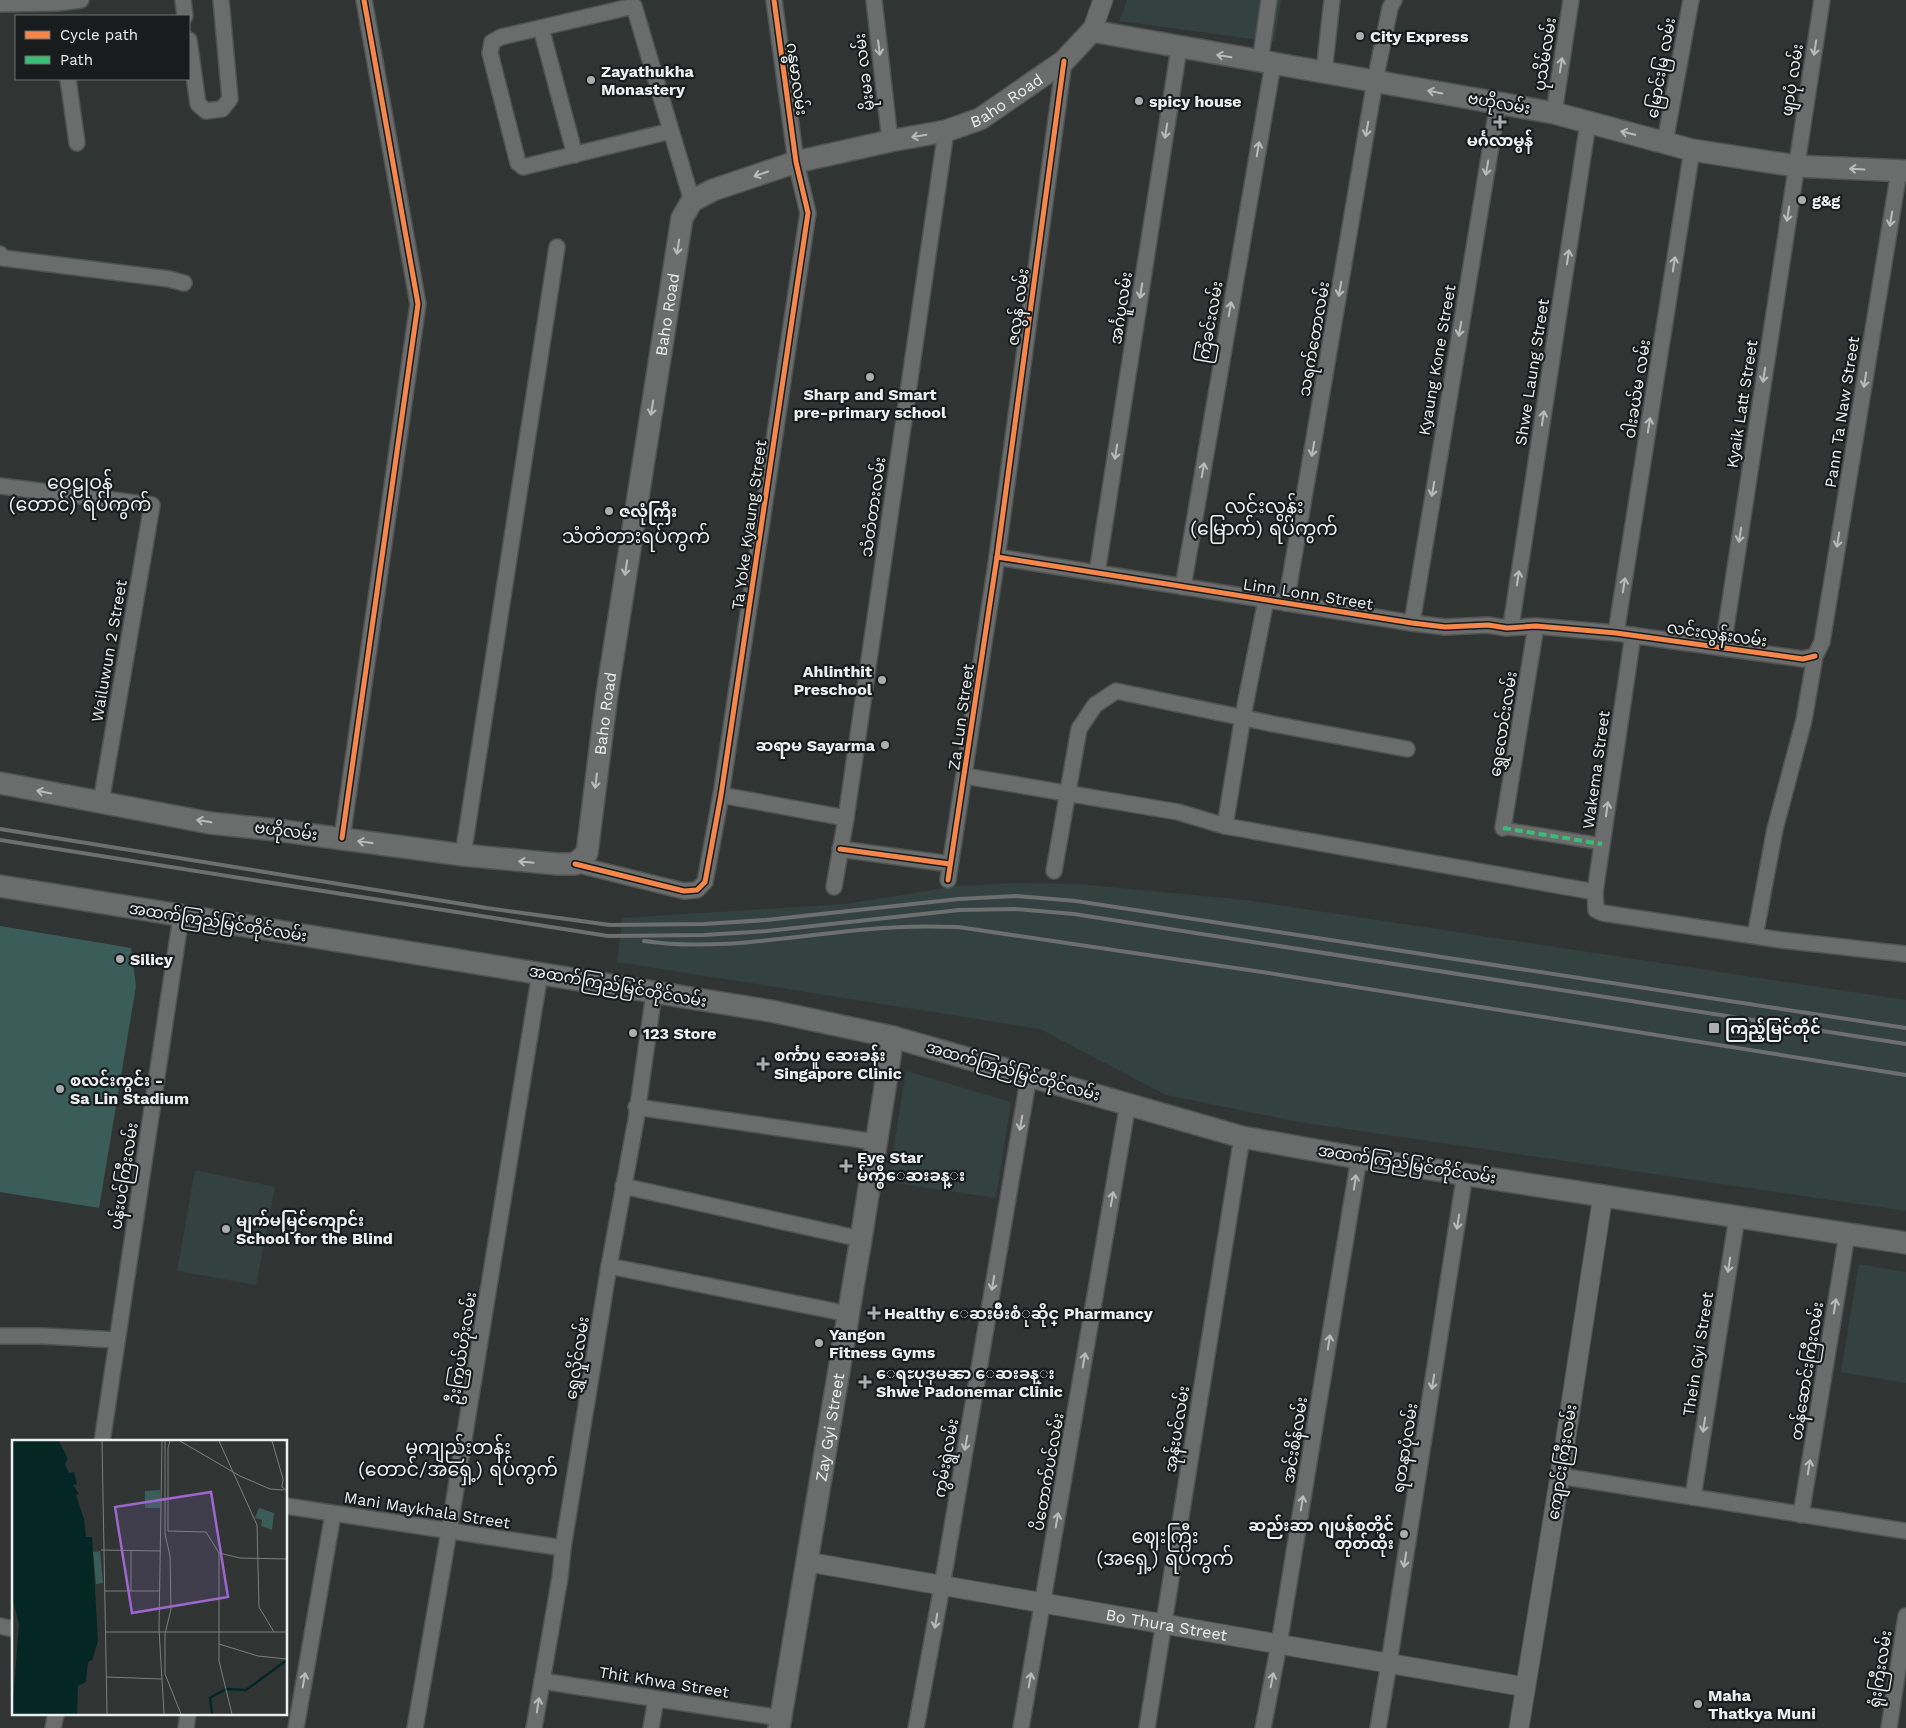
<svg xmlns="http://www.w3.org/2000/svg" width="1906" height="1728" viewBox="0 0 1906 1728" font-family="'Work Sans','Noto Sans Myanmar',sans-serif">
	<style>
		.built { fill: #33413f }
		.pitch { fill: #3a5d59 }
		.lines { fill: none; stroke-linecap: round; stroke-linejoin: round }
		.pedestrian-casing { stroke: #4f5352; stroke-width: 14 }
		.minor-casing { stroke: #4f5352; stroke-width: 18 }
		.tertiary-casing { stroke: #4f5352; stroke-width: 21 }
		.secondary-casing { stroke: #4f5352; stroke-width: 24 }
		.pedestrian { stroke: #6b6d6d; stroke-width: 11 }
		.minor { stroke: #6b6d6d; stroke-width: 15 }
		.tertiary { stroke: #6b6d6d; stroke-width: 19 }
		.secondary { stroke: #6b6d6d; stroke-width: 21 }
		.rail { stroke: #6c6f6e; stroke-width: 4 }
		.quiet { stroke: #3abd76; stroke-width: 4; stroke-dasharray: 8 4; stroke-linecap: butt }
		.cycleway-casing { stroke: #191c1c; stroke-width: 8 }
		.cycleway { stroke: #f5874c; stroke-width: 5 }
		.oneway { stroke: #b8bcbb }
		.poi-dot { fill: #aaafae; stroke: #191c1c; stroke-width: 2 }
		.labels { text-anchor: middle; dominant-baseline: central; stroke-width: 4.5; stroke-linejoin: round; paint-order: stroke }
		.poi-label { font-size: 16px; font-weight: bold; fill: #ebf0ef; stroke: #191c1c; text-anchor: start }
		.street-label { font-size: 16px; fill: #ebf0ef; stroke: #191c1c }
		.quarter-label { font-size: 19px; fill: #ebf0ef; stroke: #191c1c }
		.inset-river { fill: none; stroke: #042725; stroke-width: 2.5 }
		.inset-road { fill: none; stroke: #7b807f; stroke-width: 1 }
		.view { fill: #9d67cd; fill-opacity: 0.15; stroke: #9d67cd; stroke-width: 2.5 }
		.inset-edge { fill: none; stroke: #ebf0ef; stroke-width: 2.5 }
	</style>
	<rect width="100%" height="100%" fill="#303534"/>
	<g class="built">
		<polygon points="1127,0 1281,0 1274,42 1119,21"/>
		<polygon points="1015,883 1078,884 1245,900 1906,1000 1906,1211 1299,1122 1166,1095 1040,1029 617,962 622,918 845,904 958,886"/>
		<polygon points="906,1071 1011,1102 996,1198 888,1182"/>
		<polygon points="195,1170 275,1187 256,1285 177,1271"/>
		<polygon points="1859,1264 1906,1272 1906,1383 1841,1372"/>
	</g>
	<polygon class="pitch" points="0,926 131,948 136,986 99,1208 0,1192"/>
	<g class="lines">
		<g class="pedestrian-casing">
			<polyline id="pedestrian" points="1503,828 1602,844"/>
		</g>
		<g class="minor-casing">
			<g id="minor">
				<polyline points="183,0 185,16"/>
				<polyline points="874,0 890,141"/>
				<polyline points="0,4 57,3 81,0"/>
				<polyline points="541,28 575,155"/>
				<polyline points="189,40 198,104 206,111 222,109 230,99 221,0"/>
				<polyline points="1260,62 1269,0"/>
				<polyline points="1324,72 1332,0"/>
				<polyline points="68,79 77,143"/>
				<polyline points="1554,113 1571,0"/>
				<polyline points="671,131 523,167 518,163 490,53 492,42 501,37 634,6 692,201"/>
				<polyline points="1665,142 1691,0"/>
				<polyline points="0,254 3,258 169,279 184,283"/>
				<polyline points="0,486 152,505 101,802"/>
				<polyline points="997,557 1412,623 1445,627 1488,625 1507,628 1536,626 1616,633 1803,659 1815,656"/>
				<polyline points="1097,573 1179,48"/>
				<polyline points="1183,587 1273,64"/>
				<polyline points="1286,603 1375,81 1390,8 1394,0"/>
				<polyline points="1412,623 1498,103"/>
				<polyline points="1511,626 1588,123"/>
				<polyline points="1616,633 1692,150"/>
				<polyline points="1633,635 1595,892 1596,910 1603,913 1781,940 1906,954"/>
				<polyline points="1723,647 1822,0"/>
				<polyline points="965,776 1178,812 1225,826 1595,892"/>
				<polyline points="721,795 846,818"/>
				<polyline points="1225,826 1243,716 1266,600"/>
				<polyline points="1503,828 1536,626"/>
				<polyline points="342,838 418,304 364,0"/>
				<polyline points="840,849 950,864"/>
				<polyline points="463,855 557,247"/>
				<polyline points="575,864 684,891 697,890 705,882 721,795 808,213 796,162 774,0"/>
				<polyline points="1054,871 1079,729 1095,705 1116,691 1273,724 1407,749"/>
				<polyline points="948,880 997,557 1064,61"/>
				<polyline points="834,887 846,818 946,131"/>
				<polyline points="1755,936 1775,829 1804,720 1815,656 1822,642 1899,171"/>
				<polyline points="636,1107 876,1142"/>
				<polyline points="623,1186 861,1239"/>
				<polyline points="609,1266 849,1314"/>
				<polyline points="0,1336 43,1336 117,1340"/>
				<polyline points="102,1442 181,916"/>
				<polyline points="1560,1476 1906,1531"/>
				<polyline points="1693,1497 1737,1217"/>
				<polyline points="286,1506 563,1548"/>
				<polyline points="1801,1515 1847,1234"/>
				<polyline points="0,1626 14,1629"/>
				<polyline points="542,1681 781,1718"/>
				<polyline points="53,1728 56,1714"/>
				<polyline points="186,1728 188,1714"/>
				<polyline points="296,1728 333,1514"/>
				<polyline points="415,1728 449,1531 540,973"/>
				<polyline points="534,1728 560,1577 563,1548 609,1266 636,1120 654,993"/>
				<polyline points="651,1728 656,1699"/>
				<polyline points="916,1728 942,1586 1029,1075"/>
				<polyline points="1021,1728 1128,1103"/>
				<polyline points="1147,1728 1242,1137"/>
				<polyline points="1263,1728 1279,1644 1359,1158"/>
				<polyline points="1378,1728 1389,1663 1465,1173"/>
				<polyline points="1889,1728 1906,1616"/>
			</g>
		</g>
		<g class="tertiary-casing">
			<g id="tertiary">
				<polyline points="1092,31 1103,0"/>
				<path id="s1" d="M808 1562 1525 1687"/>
				<polyline points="1519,1728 1560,1476 1603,1195"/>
			</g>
		</g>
		<g class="secondary-casing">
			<g id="secondary">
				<path id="s2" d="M0 783 210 823 276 830 463 855 557 864H575L587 853 607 694 682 218 692 201 713 190 796 162 890 141 946 131 980 119 1064 61 1092 31 1554 113 1692 150 1796 166 1906 171"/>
				<polyline points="0,886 771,1011 893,1037 1242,1137 1359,1158 1906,1243"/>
				<path id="s3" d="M779 1728 861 1239 893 1037"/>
			</g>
		</g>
		<use href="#pedestrian" class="pedestrian"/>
		<use href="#minor" class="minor"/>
		<use href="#tertiary" class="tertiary"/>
		<use href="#secondary" class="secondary"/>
		<g class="rail">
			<polyline points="0,829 487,908 610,925 704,924 766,920 959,899 1016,896 1076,901 1906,1028"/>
			<polyline points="0,840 608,936 704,935 767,931 959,910 1015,909 1074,914 1906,1044"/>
			<path d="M644 941C719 952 796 935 871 929 900 926 929 926 958 927L1262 972 1906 1075"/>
		</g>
		<polyline class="quiet" points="1503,828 1602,844"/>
		<g class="cycleway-casing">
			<g id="cycleway">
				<polyline points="997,557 1412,623 1445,627 1488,625 1507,628 1536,626 1616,633 1803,659 1815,656"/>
				<polyline points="342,838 418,304 364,0"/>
				<polyline points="840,849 950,864"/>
				<polyline points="575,864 684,891 697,890 705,882 721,795 808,213 796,162 774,0"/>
				<polyline points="948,880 997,557 1064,61"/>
			</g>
		</g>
		<use href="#cycleway" class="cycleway"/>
	</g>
	<defs><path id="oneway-shaft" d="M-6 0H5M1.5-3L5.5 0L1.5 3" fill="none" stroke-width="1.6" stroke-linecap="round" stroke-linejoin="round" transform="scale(1.25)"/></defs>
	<g class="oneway">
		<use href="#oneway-shaft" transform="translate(879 48) rotate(83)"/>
		<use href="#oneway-shaft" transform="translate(1815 48) rotate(99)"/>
		<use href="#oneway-shaft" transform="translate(1224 56) rotate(-170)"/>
		<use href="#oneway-shaft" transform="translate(1561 65) rotate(-81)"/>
		<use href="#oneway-shaft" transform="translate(1435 92) rotate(-169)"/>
		<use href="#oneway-shaft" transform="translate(1367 129) rotate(100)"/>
		<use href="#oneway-shaft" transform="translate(1166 131) rotate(99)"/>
		<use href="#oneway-shaft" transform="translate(1628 133) rotate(-166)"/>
		<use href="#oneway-shaft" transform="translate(919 136) rotate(170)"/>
		<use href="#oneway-shaft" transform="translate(1258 149) rotate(-80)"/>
		<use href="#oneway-shaft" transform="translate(1487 168) rotate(100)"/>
		<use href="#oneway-shaft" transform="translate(1857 169) rotate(-177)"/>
		<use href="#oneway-shaft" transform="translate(761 174) rotate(161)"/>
		<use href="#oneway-shaft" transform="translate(1788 214) rotate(99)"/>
		<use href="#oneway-shaft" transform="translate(1891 219) rotate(99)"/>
		<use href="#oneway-shaft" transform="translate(678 247) rotate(99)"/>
		<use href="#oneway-shaft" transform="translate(1568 257) rotate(-81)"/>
		<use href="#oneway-shaft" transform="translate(1674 264) rotate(-81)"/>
		<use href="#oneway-shaft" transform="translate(1340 289) rotate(100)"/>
		<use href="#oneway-shaft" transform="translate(1141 291) rotate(99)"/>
		<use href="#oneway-shaft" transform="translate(1230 309) rotate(-80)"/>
		<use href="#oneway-shaft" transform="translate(1460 329) rotate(100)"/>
		<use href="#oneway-shaft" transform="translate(1764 375) rotate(99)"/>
		<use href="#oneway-shaft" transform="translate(1865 380) rotate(99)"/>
		<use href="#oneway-shaft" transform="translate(652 408) rotate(99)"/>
		<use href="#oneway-shaft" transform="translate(1543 418) rotate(-81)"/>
		<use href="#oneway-shaft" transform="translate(1649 425) rotate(-81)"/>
		<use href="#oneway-shaft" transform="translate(1313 449) rotate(100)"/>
		<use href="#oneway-shaft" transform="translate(1116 452) rotate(99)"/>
		<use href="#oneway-shaft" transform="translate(1203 470) rotate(-80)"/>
		<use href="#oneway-shaft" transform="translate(1433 489) rotate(100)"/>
		<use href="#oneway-shaft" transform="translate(1740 535) rotate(99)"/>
		<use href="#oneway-shaft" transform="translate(1838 540) rotate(99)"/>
		<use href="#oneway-shaft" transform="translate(626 568) rotate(99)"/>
		<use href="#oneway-shaft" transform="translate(1518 578) rotate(-81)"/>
		<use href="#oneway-shaft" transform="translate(1624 585) rotate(-81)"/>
		<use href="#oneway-shaft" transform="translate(596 781) rotate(97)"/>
		<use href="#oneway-shaft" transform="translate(44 792) rotate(-169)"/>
		<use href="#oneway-shaft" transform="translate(1607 809) rotate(-82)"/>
		<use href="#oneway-shaft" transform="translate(204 821) rotate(-170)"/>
		<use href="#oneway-shaft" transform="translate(365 842) rotate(-172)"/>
		<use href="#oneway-shaft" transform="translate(526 862) rotate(-174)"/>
		<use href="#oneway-shaft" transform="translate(1021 1123) rotate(100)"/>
		<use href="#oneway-shaft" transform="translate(1355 1182) rotate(-81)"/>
		<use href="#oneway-shaft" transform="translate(1112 1199) rotate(-80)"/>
		<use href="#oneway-shaft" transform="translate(1458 1222) rotate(99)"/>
		<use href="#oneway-shaft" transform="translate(1729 1265) rotate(99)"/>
		<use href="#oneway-shaft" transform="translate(993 1283) rotate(100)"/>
		<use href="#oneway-shaft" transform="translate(1835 1306) rotate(-81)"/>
		<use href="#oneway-shaft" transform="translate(1329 1342) rotate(-81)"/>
		<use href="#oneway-shaft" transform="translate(1084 1360) rotate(-80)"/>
		<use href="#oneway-shaft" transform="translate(1433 1382) rotate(99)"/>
		<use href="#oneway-shaft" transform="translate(1704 1425) rotate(99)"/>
		<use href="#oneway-shaft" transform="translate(966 1443) rotate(100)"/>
		<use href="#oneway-shaft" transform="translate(1809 1467) rotate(-81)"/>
		<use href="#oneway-shaft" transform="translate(1302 1503) rotate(-81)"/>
		<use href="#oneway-shaft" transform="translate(1057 1520) rotate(-80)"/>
		<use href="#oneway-shaft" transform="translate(1405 1560) rotate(99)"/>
		<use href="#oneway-shaft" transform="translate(936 1621) rotate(100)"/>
		<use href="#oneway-shaft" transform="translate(304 1680) rotate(-80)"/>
		<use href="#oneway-shaft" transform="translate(1030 1680) rotate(-80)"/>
		<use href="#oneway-shaft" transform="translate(1272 1680) rotate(-79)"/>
		<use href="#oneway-shaft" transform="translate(538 1705) rotate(-81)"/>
	</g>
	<g class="poi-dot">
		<circle cx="1360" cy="36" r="5"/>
		<circle cx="591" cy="80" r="5"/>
		<circle cx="1139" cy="101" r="5"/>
		<path d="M1497.5 114.5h5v5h5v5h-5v5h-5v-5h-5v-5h5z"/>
		<circle cx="1802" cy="200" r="5"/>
		<circle cx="870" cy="377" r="5"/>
		<circle cx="609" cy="511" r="5"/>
		<circle cx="882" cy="680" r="5"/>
		<circle cx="885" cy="745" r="5"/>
		<circle cx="120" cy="959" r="5"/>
		<rect x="1708" y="1022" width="12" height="12" rx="2.5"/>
		<circle cx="633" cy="1033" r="5"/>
		<path d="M760.5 1056.5h5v5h5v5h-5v5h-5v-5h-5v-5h5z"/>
		<circle cx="60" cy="1089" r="5"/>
		<path d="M843.5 1158.5h5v5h5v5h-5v5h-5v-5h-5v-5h5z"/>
		<circle cx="226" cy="1229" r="5"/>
		<path d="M871.5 1305.5h5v5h5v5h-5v5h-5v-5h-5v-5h5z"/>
		<circle cx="819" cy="1343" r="5"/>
		<path d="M862.5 1374.5h5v5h5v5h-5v5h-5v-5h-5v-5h5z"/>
		<circle cx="1404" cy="1534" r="5"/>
		<circle cx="1698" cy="1704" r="5"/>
	</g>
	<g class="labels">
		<g class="poi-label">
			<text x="1370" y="36">City Express</text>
			<text x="601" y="71">Zayathukha<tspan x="601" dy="18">Monastery</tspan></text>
			<text x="1149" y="101">spicy house</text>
			<text x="1500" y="140" text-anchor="middle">မင်္ဂလာမွန်</text>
			<text x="1812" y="200">g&amp;g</text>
			<text x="870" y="394" text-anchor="middle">Sharp and Smart<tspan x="870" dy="18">pre-primary school</tspan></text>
			<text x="619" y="511">ဇလုံကြီး</text>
			<text x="872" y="671" text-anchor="end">Ahlinthit<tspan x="872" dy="18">Preschool</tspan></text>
			<text x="875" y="745" text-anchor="end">ဆရာမ Sayarma</text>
			<text x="130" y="959">Silicy</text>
			<text x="1725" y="1028">ကြည့်မြင်တိုင်</text>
			<text x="643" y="1033">123 Store</text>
			<text x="774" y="1055">စင်္ကာပူ ဆေးခန်း<tspan x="774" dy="18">Singapore Clinic</tspan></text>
			<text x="70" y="1080">စလင်းကွင်း -<tspan x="70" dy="18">Sa Lin Stadium</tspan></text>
			<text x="857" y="1157">Eye Star<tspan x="857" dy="18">မ်က္စိေဆးခန္း</tspan></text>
			<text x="236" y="1220">မျက်မမြင်ကျောင်း<tspan x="236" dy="18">School for the Blind</tspan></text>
			<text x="884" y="1313">Healthy ေဆးမ်ိဳးစံုဆိုင္ Pharmancy</text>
			<text x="829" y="1334">Yangon<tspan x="829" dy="18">Fitness Gyms</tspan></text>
			<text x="876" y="1373">ေရႊပုဒုမၼာ ေဆးခန္း<tspan x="876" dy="18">Shwe Padonemar Clinic</tspan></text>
			<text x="1394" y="1525" text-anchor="end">ဆည်းဆာ ဂျပန်စတိုင်<tspan x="1394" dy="18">တုတ်ထိုး</tspan></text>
			<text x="1708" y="1695">Maha<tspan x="1708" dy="18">Thatkya Muni</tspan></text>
		</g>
		<g class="street-label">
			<text transform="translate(1545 54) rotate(-81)">ပုသိမ်လမ်း</text>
			<text transform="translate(1661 68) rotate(-80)">မြောင်းမြ လမ်း</text>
			<text transform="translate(864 72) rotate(-97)">မိုးမခ လမ်း</text>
			<text transform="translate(797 79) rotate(82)">ဂန္ဓမာလမ်း</text>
			<text transform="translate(1792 80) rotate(-81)">ဖျာပုံ လမ်း</text>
			<text stroke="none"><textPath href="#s2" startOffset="1592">Baho Road</textPath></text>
			<text transform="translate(1499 103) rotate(10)">ဗဟိုလမ်း</text>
			<text transform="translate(1018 307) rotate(-82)">ဇလွန် လမ်း</text>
			<text transform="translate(1121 308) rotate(-81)">အင်္ဂပူလမ်း</text>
			<text stroke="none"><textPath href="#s2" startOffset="1142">Baho Road</textPath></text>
			<text transform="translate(1210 322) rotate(-80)">ကြံခင်းလမ်း</text>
			<text transform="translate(1314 339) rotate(-80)">သရက်တောလမ်း</text>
			<text transform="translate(1437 360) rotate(-80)">Kyaung Kone Street</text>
			<text transform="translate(1532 372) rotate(-81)">Shwe Laung Street</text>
			<text transform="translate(1637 389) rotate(-81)">ဝါးခယ်မ လမ်း</text>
			<text transform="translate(1742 404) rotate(-81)">Kyaik Latt Street</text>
			<text transform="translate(1842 412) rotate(-81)">Pann Ta Naw Street</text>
			<text transform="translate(873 507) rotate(-82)">သံတံတားလမ်း</text>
			<text transform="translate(749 525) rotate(-82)">Ta Yoke Kyaung Street</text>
			<text transform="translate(1308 594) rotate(9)">Linn Lonn Street</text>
			<text transform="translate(1717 634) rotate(8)">လင်းလွန်းလမ်း</text>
			<text transform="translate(109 651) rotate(-80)">Wailuwun 2 Street</text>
			<text stroke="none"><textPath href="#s2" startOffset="738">Baho Road</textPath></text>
			<text transform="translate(961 717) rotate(-82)">Za Lun Street</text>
			<text transform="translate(1503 724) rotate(-81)">ရွှေလောင်းလမ်း</text>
			<text transform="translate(1596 770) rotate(-82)">Wakema Street</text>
			<text transform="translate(286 831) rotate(7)">ဗဟိုလမ်း</text>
			<text transform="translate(218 922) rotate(9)">အထက်ကြည်မြင်တိုင်လမ်း</text>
			<text transform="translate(618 986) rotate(10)">အထက်ကြည်မြင်တိုင်လမ်း</text>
			<text transform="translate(1013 1071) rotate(16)">အထက်ကြည်မြင်တိုင်လမ်း</text>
			<text transform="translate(1407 1164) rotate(9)">အထက်ကြည်မြင်တိုင်လမ်း</text>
			<text transform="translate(124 1176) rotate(-81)">ပန်းပင်ကြီးလမ်း</text>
			<text transform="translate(462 1348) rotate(-81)">ဦးကြွယ်ဟိုးလမ်း</text>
			<text transform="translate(1698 1354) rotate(-81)">Thein Gyi Street</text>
			<text transform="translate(577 1358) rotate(-81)">ရွှေလှိုင်လမ်း</text>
			<text transform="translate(1807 1371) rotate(-81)">တန်ဆောင်းကြီးလမ်း</text>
			<text stroke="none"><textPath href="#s3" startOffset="305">Zay Gyi Street</textPath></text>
			<text transform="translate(1177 1429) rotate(-81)">အုန်းပင်လမ်း</text>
			<text transform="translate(1295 1440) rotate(-81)">အင်းစိန်လမ်း</text>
			<text transform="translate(1405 1448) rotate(-81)">ရတနာပုံလမ်း</text>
			<text transform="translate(946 1458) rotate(-80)">ကွမ်းရွဲလမ်း</text>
			<text transform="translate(1562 1462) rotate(-81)">ကျောင်းကြီးလမ်း</text>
			<text transform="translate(1048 1472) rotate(-80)">ပိတောက်ပင်လမ်း</text>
			<text transform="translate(427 1510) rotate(9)">Mani Maykhala Street</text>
			<text stroke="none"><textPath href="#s1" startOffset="364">Bo Thura Street</textPath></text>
			<text transform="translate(1880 1669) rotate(-81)">ရုံးကြီးလမ်း</text>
			<text transform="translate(664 1682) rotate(9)">Thit Khwa Street</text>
		</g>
		<g class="quarter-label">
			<text x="80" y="482">ဝေဠုဝန်<tspan x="80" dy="22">(တောင်) ရပ်ကွက်</tspan></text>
			<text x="1264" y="506">လင်းလွန်း<tspan x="1264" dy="22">(မြောက်) ရပ်ကွက်</tspan></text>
			<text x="636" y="536">သံတံတားရပ်ကွက်</text>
			<text x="458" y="1447">မကျည်းတန်း<tspan x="458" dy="22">(တောင်/အရှေ့) ရပ်ကွက်</tspan></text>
			<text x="1165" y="1536">ဈေးကြီး<tspan x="1165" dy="22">(အရှေ့) ရပ်ကွက်</tspan></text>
		</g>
	</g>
	<g transform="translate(12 1440)">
		<rect width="275" height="275" fill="#303534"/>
		<path d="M247 68 262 73 260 90 249 86 250 80 243 78Z" fill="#3a5d59"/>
		<path d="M88 111 91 143 84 144 81 112Z" fill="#3a5d59"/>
		<path d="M148 50V68H133V51Z" fill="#3a5d59"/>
		<path d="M0 1H47L56 19 53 24 57 33 62 32 65 44 61 45 67 54 64 55 72 79 74 97H80L86 201 80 220 76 222 74 242 66 246 65 274H0L7 184 0 157Z" fill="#042725"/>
		<path class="inset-river" d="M22 1 48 98 77 111 54 130 55 223 44 274M200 274 198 258 214 249 234 250 275 220"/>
		<path class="inset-road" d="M90 1 95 274M150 1 147 189 152 274M153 1V94L158 116 159 169 153 194V234L169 274M158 1 156 8V91L194 92 207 113V221L220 274M168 1 228 36 258 49 272 50M207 1 245 85 247 167 262 192M260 1 271 39 270 47 275 51M89 110 149 111M207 113 228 118 275 119M93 151H147M119 151V110M94 192H275M207 204 246 216 275 219M94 237 150 239"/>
		<path class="view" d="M199 52 216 157 120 173 103 67Z"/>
		<rect width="275" height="275" class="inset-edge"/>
	</g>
	<rect x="15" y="15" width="175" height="65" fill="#191c1c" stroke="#6d7170"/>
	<rect x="25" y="31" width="25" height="8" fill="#f5874c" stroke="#6d7170"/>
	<text x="60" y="40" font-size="15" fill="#ebf0ef">Cycle path</text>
	<rect x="25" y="56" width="25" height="8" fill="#3abd76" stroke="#6d7170"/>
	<text x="60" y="65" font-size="15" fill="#ebf0ef">Path</text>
</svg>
